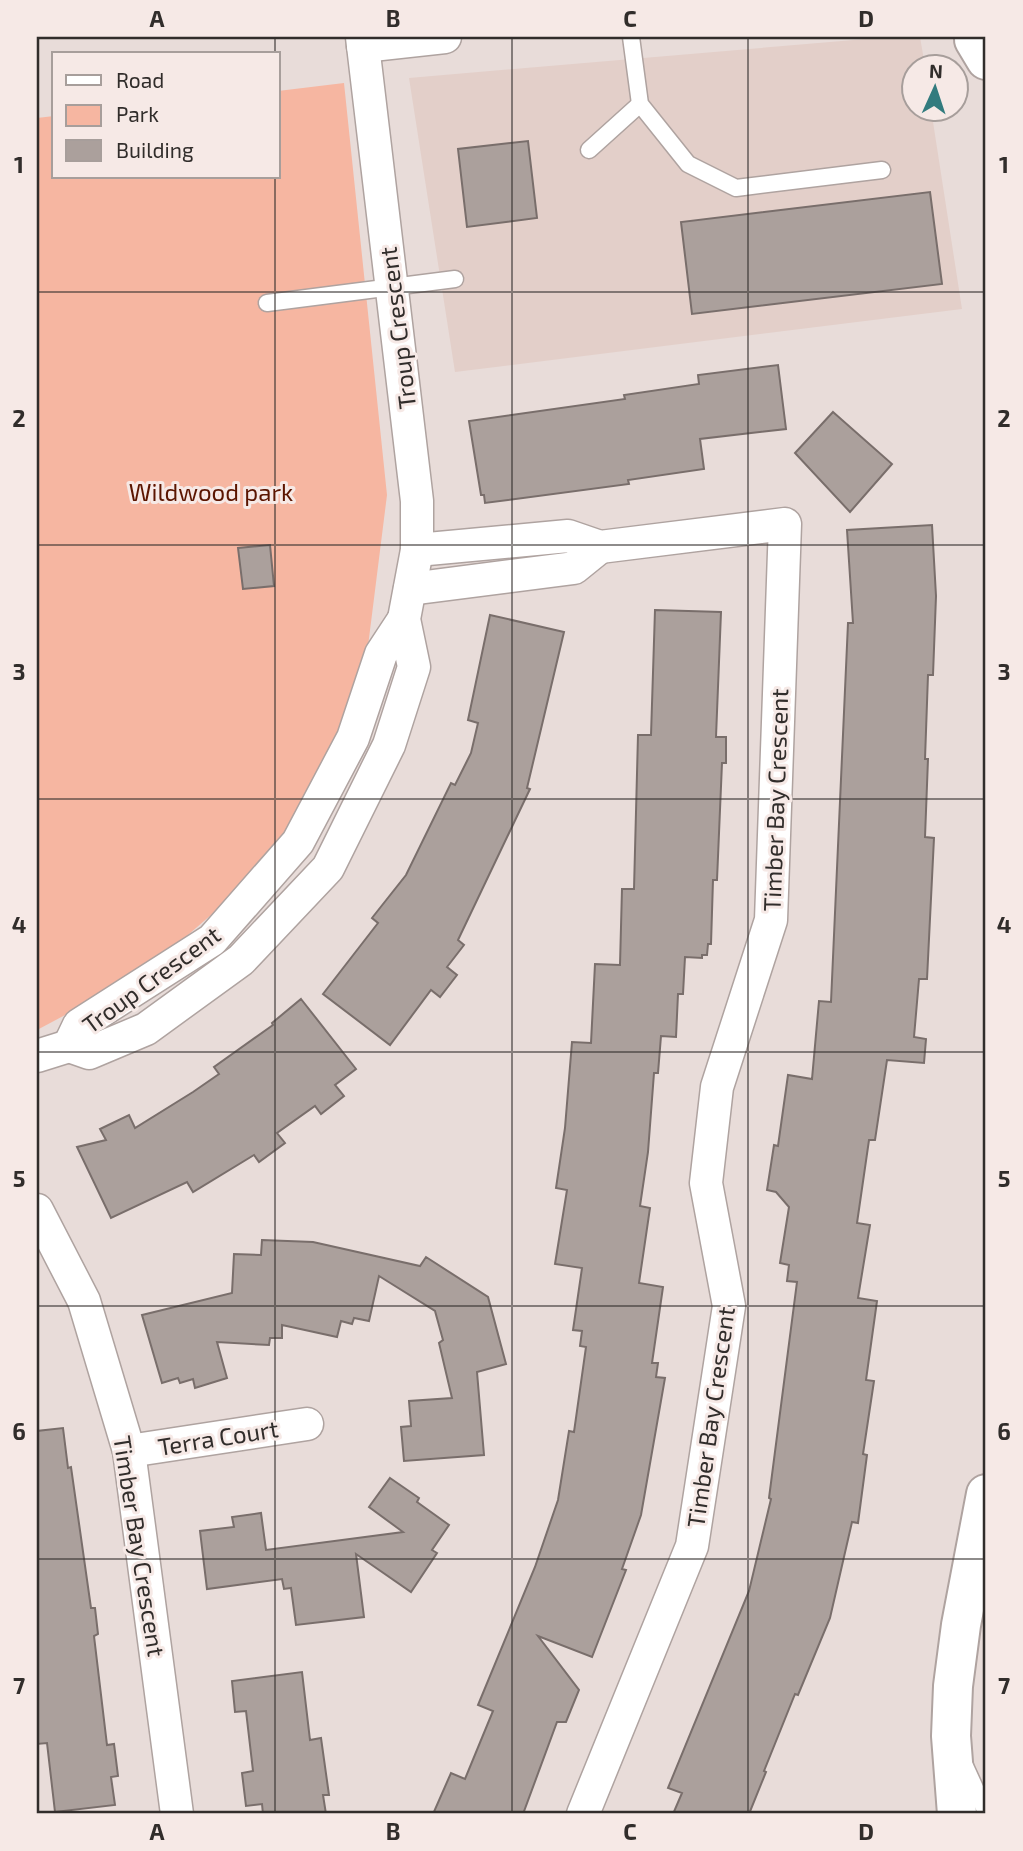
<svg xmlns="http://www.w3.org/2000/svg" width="1023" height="1851" viewBox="0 0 1023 1851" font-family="'Exo 2',sans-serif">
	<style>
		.built { fill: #e3cfc9 }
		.green { fill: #f6b6a1 }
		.building { fill: #aba09c; stroke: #796e6b; stroke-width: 2 }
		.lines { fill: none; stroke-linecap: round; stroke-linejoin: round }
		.service-casing { stroke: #afa3a0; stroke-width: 19 }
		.minor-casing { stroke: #afa3a0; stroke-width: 35 }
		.secondary-casing { stroke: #afa3a0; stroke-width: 42 }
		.service { stroke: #fff; stroke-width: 16 }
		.minor { stroke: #fff; stroke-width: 32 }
		.secondary { stroke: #fff; stroke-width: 38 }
		.grid { fill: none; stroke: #312d2b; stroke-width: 2; stroke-opacity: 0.55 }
		.labels { text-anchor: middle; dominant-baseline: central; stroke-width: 6; stroke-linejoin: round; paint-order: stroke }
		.street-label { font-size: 24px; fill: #312d2b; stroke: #f6e9e6 }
		.park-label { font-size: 24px; fill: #5b1500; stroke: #f6e9e6 }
		.neatline { fill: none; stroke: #312d2b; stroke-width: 2.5 }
		.grid-label { font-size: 23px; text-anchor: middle; font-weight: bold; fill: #312d2b }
	</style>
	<rect width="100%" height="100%" fill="#e8dcd9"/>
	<polygon class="built" points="889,37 920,37 925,66 914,66 914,108 931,109 962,309 455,372 409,78"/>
	<polygon class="green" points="344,83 387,495 363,686 278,857 144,973 37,1030 37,118 54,116 54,177 278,177 278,91"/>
	<g class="building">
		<polygon points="528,141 537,218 467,227 458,149"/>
		<polygon points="930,192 942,284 692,314 681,222"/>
		<polygon points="778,365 786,429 700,439 704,469 628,480 629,484 485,503 484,495 481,495 469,421 625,399 624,395 699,384 698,375"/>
		<polygon points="833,412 892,464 850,512 795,453"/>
		<polygon points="932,525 936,596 933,675 928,675 925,759 928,759 925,837 934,838 927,979 919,979 914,1037 926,1039 924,1063 887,1060 875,1140 869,1140 857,1223 870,1225 858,1298 877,1301 866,1380 874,1381 863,1454 867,1455 858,1523 852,1522 830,1618 798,1695 795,1694 764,1771 766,1772 749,1814 673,1814 682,1793 668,1788 749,1591 771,1499 769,1498 797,1282 787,1281 789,1265 780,1263 789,1207 776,1192 767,1190 774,1145 778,1146 788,1075 812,1079 819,1001 831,1002 848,623 853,623 847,530"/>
		<polygon points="270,545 274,586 243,589 238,548"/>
		<polygon points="655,610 721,612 716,737 726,737 726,763 722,763 717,880 713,880 711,944 708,944 707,955 702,955 702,958 685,957 683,994 678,994 676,1037 661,1036 658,1073 654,1073 648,1152 640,1206 650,1208 639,1283 663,1287 652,1363 658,1363 656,1377 665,1378 641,1515 622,1569 626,1570 592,1657 538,1636 579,1690 566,1722 557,1722 523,1814 433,1814 451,1773 465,1779 493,1711 478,1705 535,1567 558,1500 569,1431 574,1432 586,1347 580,1346 582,1331 573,1330 582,1268 555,1264 567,1190 556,1188 565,1128 572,1042 591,1043 595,964 620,965 622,889 634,889 638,735 651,735"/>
		<polygon points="490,615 564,632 527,788 530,789 458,940 464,945 447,967 457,975 440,997 431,990 390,1045 323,994 378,923 372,918 406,875 451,783 455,785 471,753 478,723 468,720"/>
		<polygon points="301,999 356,1069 335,1085 344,1096 321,1114 315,1106 277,1133 285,1143 259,1162 254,1155 193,1192 187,1182 111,1218 77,1147 106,1140 100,1129 129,1115 135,1128 193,1092 219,1074 214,1067 273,1025 272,1023"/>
		<polygon points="262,1240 313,1242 420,1266 426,1257 488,1297 506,1364 477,1372 484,1455 404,1461 401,1427 411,1426 409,1401 452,1398 439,1343 443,1340 435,1311 379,1276 369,1321 354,1318 352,1324 341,1321 337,1337 282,1325 282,1338 270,1338 269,1345 217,1342 227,1378 195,1388 193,1379 180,1383 178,1378 162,1383 142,1315 232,1293 234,1254 261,1255"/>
		<polygon points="63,1428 68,1468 71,1467 91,1608 95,1608 98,1634 94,1636 107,1745 114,1744 118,1776 111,1777 115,1805 55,1812 47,1743 37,1744 37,1431"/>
		<polygon points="390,1478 419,1498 417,1502 449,1525 432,1550 437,1553 411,1592 356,1554 364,1617 296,1625 291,1588 284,1589 282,1579 207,1589 200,1531 234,1527 232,1517 261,1513 266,1550 403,1532 369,1507"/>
		<polygon points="302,1672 310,1740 321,1738 329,1795 323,1795 326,1814 263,1814 262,1804 246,1806 242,1773 253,1771 246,1711 235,1712 232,1681"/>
	</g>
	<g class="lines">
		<g class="service-casing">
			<g id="service">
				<polyline points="631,37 640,104 688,164 736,188 882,170"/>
				<polyline points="589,150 640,104"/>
				<polyline points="267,303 455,279"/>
				<polyline points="965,1766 986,1812"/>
			</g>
		</g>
		<g class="minor-casing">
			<g id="minor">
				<polyline points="363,46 445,37"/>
				<polyline points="417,550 568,536 600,547 785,524 771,920 717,1087 706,1183 729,1306 692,1546 583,1814"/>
				<polyline points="410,589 574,568 600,547"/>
				<polyline points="69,1046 89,1053 146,1029 241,960 328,868 389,745 414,667 404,619 417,550 417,501 362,37"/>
				<polyline points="69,1046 79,1025 212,940 298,842 353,738 381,654 404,619"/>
				<polyline points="37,1056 69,1046"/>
				<polyline points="37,1210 84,1301 129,1451 177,1814"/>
				<polyline points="129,1451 307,1424"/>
			</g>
		</g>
		<g class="secondary-casing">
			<g id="secondary">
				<polyline points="974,40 986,60"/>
				<polyline points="957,1814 951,1736 953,1686 961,1625 986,1494"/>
			</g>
		</g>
		<use href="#service" class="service"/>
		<use href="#minor" class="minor"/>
		<use href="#secondary" class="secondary"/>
	</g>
	<path class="grid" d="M275 37V54M512 37V1814M748 37V1814M275 177V1814M37 292H986M37 545H986M37 799H986M37 1052H986M37 1306H986M37 1559H986"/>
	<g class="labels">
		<g class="street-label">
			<text transform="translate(397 328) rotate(-97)">Troup Crescent</text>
			<text transform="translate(775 800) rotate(-88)">Timber Bay Crescent</text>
			<text transform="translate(151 979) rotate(-36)">Troup Crescent</text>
			<text transform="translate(710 1417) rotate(-82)">Timber Bay Crescent</text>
			<text transform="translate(218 1437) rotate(-9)">Terra Court</text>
			<text transform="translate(140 1546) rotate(81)">Timber Bay Crescent</text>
		</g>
		<g class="park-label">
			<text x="211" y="491">Wildwood park</text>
		</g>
	</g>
	<rect width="1023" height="1851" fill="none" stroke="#f6e9e6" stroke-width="77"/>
	<rect x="52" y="52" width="228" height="126" fill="#f6e9e6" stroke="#a79e9b" stroke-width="2"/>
	<rect x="66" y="75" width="35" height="10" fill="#ffffff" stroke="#a79e9b" stroke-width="2"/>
	<text x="116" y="88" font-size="21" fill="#312d2b">Road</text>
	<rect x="66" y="105" width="35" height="21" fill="#f6b6a1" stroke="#a79e9b" stroke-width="2"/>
	<text x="116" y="122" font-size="21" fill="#312d2b">Park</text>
	<rect x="66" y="140" width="35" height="21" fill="#aba09c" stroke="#a79e9b" stroke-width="2"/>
	<text x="116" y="158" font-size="21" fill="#312d2b">Building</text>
	<g transform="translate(935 88) rotate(3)"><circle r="33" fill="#f6e9e6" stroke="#a79e9b" stroke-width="2"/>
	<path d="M0-5L12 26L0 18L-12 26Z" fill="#327b7e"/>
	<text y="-10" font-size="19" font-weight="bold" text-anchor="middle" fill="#312d2b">N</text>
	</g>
	<rect x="38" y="38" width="946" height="1774" class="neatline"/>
	<g class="grid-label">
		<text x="157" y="27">A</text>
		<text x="393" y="27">B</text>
		<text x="630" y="27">C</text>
		<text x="866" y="27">D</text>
		<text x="19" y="173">1</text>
		<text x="1004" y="173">1</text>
		<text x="19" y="427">2</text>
		<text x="1004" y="427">2</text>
		<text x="19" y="680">3</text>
		<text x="1004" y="680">3</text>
		<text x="19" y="933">4</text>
		<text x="1004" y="933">4</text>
		<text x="19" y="1187">5</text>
		<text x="1004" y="1187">5</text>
		<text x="19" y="1440">6</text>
		<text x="1004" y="1440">6</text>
		<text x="19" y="1694">7</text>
		<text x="1004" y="1694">7</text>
		<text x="157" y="1840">A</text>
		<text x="393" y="1840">B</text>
		<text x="630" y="1840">C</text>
		<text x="866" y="1840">D</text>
	</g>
</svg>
